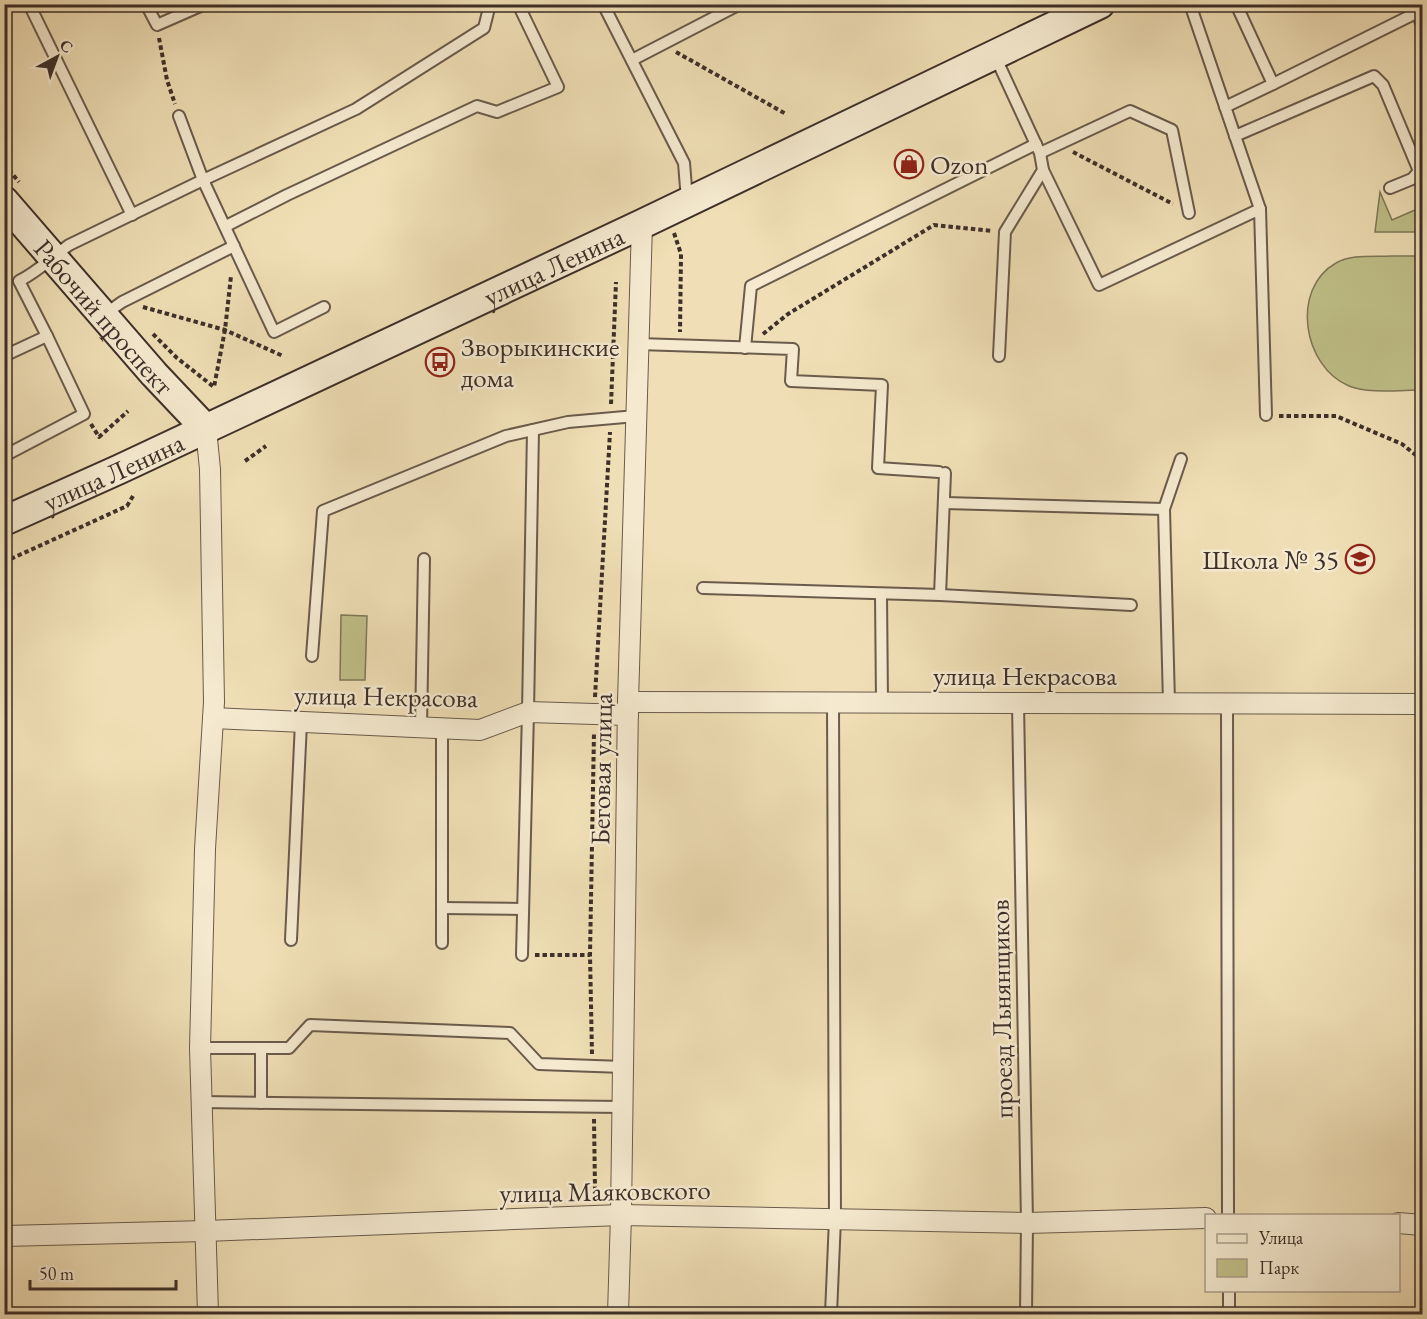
<svg xmlns="http://www.w3.org/2000/svg" width="1427" height="1319" viewBox="0 0 1427 1319" font-family="'EB Garamond',serif">
	<style>
		.green { fill: #c0c089; stroke: #7e7859; stroke-width: 1.5 }
		.lines { fill: none; stroke-linecap: round; stroke-linejoin: round }
		.lane-casing { stroke: #6a5b4c; stroke-width: 14 }
		.street-casing { stroke: #6a5b4c; stroke-width: 22 }
		.secondary-casing { stroke: #3d2f29; stroke-width: 32 }
		.path { stroke: #3d2f29; stroke-width: 4; stroke-dasharray: 4.5 3; stroke-linecap: butt }
		.lane { stroke: #f5ead0; stroke-width: 10 }
		.street { stroke: #f5ead0; stroke-width: 20 }
		.secondary { stroke: #f5ead0; stroke-width: 28 }
		.labels { text-anchor: middle; dominant-baseline: central; stroke-width: 5; stroke-linejoin: round; paint-order: stroke }
		.poi-label { font-size: 27px; fill: #3d2f29; stroke: #f5ead0; text-anchor: start }
		.street-label { font-size: 27px; fill: #3d2f29; stroke: #f5ead0 }
	</style>
	<rect width="100%" height="100%" fill="#f0dfb6"/>
	<filter id="stains"><feTurbulence type="fractalNoise" baseFrequency=".00333" numOctaves="4"/><feColorMatrix values="0 0 0 0 .2 0 0 0 0 .09 0 0 0 0 .02 0 0 0 .5 -.17"/></filter>
	<radialGradient id="worn" r=".72"><stop offset=".6" stop-color="#630" stop-opacity="0"/><stop offset="1" stop-color="#630" stop-opacity=".3"/></radialGradient>
	<g class="green">
		<polygon points="1380,192 1392,220 1422,207 1422,232 1375,232"/>
		<path d="M1391 256H1422V390C1401 390 1368 394 1349 386 1303 367 1290 289 1336 263 1351 254 1374 257 1391 256Z"/>
		<polygon points="341,615 367,616 365,680 340,680"/>
	</g>
	<g class="lines">
		<g class="lane-casing">
			<g id="lane">
				<polyline points="29,4 132,215"/>
				<polyline points="146,4 157,25 205,4"/>
				<polyline points="603,4 684,163 687,200"/>
				<polyline points="1190,4 1260,209"/>
				<polyline points="1236,4 1273,84 1422,10"/>
				<polyline points="1417,13 1422,25"/>
				<polyline points="995,56 1040,153 1043,170 1005,232 999,356"/>
				<polyline points="632,60 740,4"/>
				<polyline points="1225,107 1273,84"/>
				<polyline points="179,116 203,180 274,332 324,307"/>
				<polyline points="1235,136 1374,76 1383,85 1419,171 1412,179 1390,188"/>
				<polyline points="1040,153 1130,111 1172,130 1189,213"/>
				<polyline points="1043,170 1099,285 1260,209 1266,415"/>
				<polyline points="226,226 287,195 477,106 497,112 558,87 518,4"/>
				<polyline points="105,314 122,302 234,246"/>
				<polyline points="638,344 793,349 791,381 882,385 878,468 939,472"/>
				<polyline points="745,348 751,286 1036,144"/>
				<path d="M4 356 47 336 19 281C39 271 51 258 69 245L203 180 356 109 484 28 490 4"/>
				<polyline points="4,456 84,414 47,336"/>
				<polyline points="945,503 1164,509"/>
				<polyline points="703,588 940,595 1131,605"/>
				<polyline points="881,594 882,702"/>
				<polyline points="940,595 945,473"/>
				<polyline points="312,656 323,511 506,436 568,422 636,416"/>
				<polyline points="1018,703 1027,1223 1026,1314"/>
				<polyline points="1169,703 1164,509 1181,459"/>
				<polyline points="1227,703 1228,1216"/>
				<polyline points="421,727 424,559"/>
				<polyline points="442,908 523,909"/>
				<polyline points="291,940 301,722"/>
				<polyline points="442,943 442,728"/>
				<polyline points="522,955 528,712 533,430"/>
				<polyline points="200,1048 289,1048 310,1025 510,1033 539,1064 623,1067"/>
				<polyline points="201,1102 623,1107"/>
				<polyline points="261,1103 261,1048"/>
				<polyline points="1229,1290 1229,1314"/>
				<polyline points="831,1314 835,1219 833,702"/>
			</g>
		</g>
		<g class="street-casing">
			<g id="street">
				<polyline points="206,429 210,469 214,702 205,849 200,1048 208,1314"/>
				<polyline points="628,702 1422,704"/>
				<polyline points="213,718 480,730 528,712 628,715"/>
				<polyline points="1398,1223 1422,1225"/>
				<polyline points="4,1236 206,1231 621,1215 1027,1223 1206,1218"/>
				<polyline points="618,1314 621,1215 628,702 642,224"/>
			</g>
		</g>
		<g class="secondary-casing">
			<g id="secondary">
				<path id="s1" d="M4 201 154 374 206 429"/>
				<path id="s2" d="M4 521 120 469 642 224 1100 4"/>
			</g>
		</g>
		<g class="path">
			<polyline points="159,38 167,80 175,104"/>
			<polyline points="676,52 786,114"/>
			<polyline points="1073,152 1173,204"/>
			<polyline points="4,164 19,182"/>
			<polyline points="674,233 681,254 680,332"/>
			<polyline points="143,307 225,330 283,356"/>
			<polyline points="153,334 177,358 214,387 225,330 231,276"/>
			<polyline points="763,334 788,314 934,225 993,231"/>
			<polyline points="611,404 616,282"/>
			<polyline points="1279,416 1336,416 1402,444 1422,460"/>
			<polyline points="91,424 99,437 128,411"/>
			<polyline points="245,461 266,446"/>
			<polyline points="4,562 127,506 133,496"/>
			<polyline points="595,697 610,432"/>
			<polyline points="535,955 590,955"/>
			<polyline points="592,1054 590,955 594,732"/>
			<polyline points="594,1119 595,1189"/>
		</g>
		<use href="#lane" class="lane"/>
		<use href="#street" class="street"/>
		<use href="#secondary" class="secondary"/>
	</g>
	<defs>
		<g id="shop-ring" transform="scale(1.5)"><circle r="9.5" fill="#f5ead0" stroke="#8f2418" stroke-width="1.5"/><path d="M-5-2.5h2.3a2.7 3.5 0 0 1 5.4 0H5L5.5 6h-11ZM-1.5-2.5h3a1.5 2.3 0 0 0-3 0Z" fill="#8f2418"/></g>
		<g id="bus-ring" transform="scale(1.5)"><circle r="9.5" fill="#f5ead0" stroke="#8f2418" stroke-width="1.5"/><path d="M-5-6H5V4H4V6H2V4H-2V6H-4V4H-5ZM-3.5-4V0h7V-4ZM-3.5 1.2v1.5H-2V1.2ZM2 1.2v1.5H3.5V1.2Z" fill="#8f2418"/></g>
		<g id="school-ring" transform="scale(1.5)"><circle r="9.5" fill="#f5ead0" stroke="#8f2418" stroke-width="1.5"/><path d="M0-5L7-2L0 1L-7-2ZM-4 1L0 2.5L4 1V4Q0 6-4 4Z" fill="#8f2418"/></g>
	</defs>
	<g fill-rule="evenodd">
		<use href="#shop-ring" x="909" y="164"/>
		<use href="#bus-ring" x="440" y="362"/>
		<use href="#school-ring" x="1360" y="559"/>
	</g>
	<g class="labels">
		<g class="poi-label">
			<text x="930" y="164">Ozon</text>
			<text x="461" y="346">Зворыкинские<tspan x="461" dy="31">дома</tspan></text>
			<text x="1339" y="559" text-anchor="end">Школа № 35</text>
		</g>
		<g class="street-label">
			<text stroke="none"><textPath href="#s2" startOffset="606">улица Ленина</textPath></text>
			<text stroke="none"><textPath href="#s1" startOffset="153">Рабочий проспект</textPath></text>
			<text stroke="none"><textPath href="#s2" startOffset="120">улица Ленина</textPath></text>
			<text x="1025" y="675">улица Некрасова</text>
			<text transform="translate(386 696) rotate(1)">улица Некрасова</text>
			<text transform="translate(601 769) rotate(-89)">Беговая улица</text>
			<text transform="translate(1001 1009) rotate(-91)">проезд Льнянщиков</text>
			<text transform="translate(605 1191) rotate(-1)">улица Маяковского</text>
		</g>
	</g>
	<rect width="1427" height="1319" fill="none" stroke="#f0dfb6" stroke-width="24"/>
	<rect x="6" y="6" width="1415" height="1307" fill="none" stroke="#3d2f29" stroke-width="3"/>
	<rect x="12" y="12" width="1403" height="1295" fill="none" stroke="#3d2f29" stroke-width="1.5"/>
	<rect x="1205" y="1214" width="195" height="78" fill="#f5ead0" stroke="#ab9f8d" stroke-width="1.5"/>
	<rect x="1217" y="1234" width="30" height="9" fill="#f5ead0" stroke="#ab9f8d" stroke-width="1.5"/>
	<text x="1259" y="1244" font-size="18" fill="#3d2f29">Улица</text>
	<rect x="1217" y="1259" width="30" height="18" fill="#c0c089" stroke="#ab9f8d" stroke-width="1.5"/>
	<text x="1259" y="1274" font-size="18" fill="#3d2f29">Парк</text>
	<g transform="translate(57 57) rotate(41)" stroke="#f5ead0" stroke-width="4.5" paint-order="stroke">
	<path d="M0-4.5L10 22L0 15L-10 22Z" fill="#3d2f29"/>
	<text y="-9" font-size="16" font-weight="bold" text-anchor="middle" fill="#3d2f29">С</text>
	</g>
	<path d="M30 1280v9h146v-9" fill="none" stroke="#3d2f29" stroke-width="3"/>
	<text x="39" y="1280" font-size="18" fill="#3d2f29" stroke="#f5ead0" stroke-width="4.5" paint-order="stroke">50 m</text>
	<rect width="100%" height="100%" filter="url(#stains)"/>
	<rect width="100%" height="100%" fill="url(#worn)"/>
</svg>
